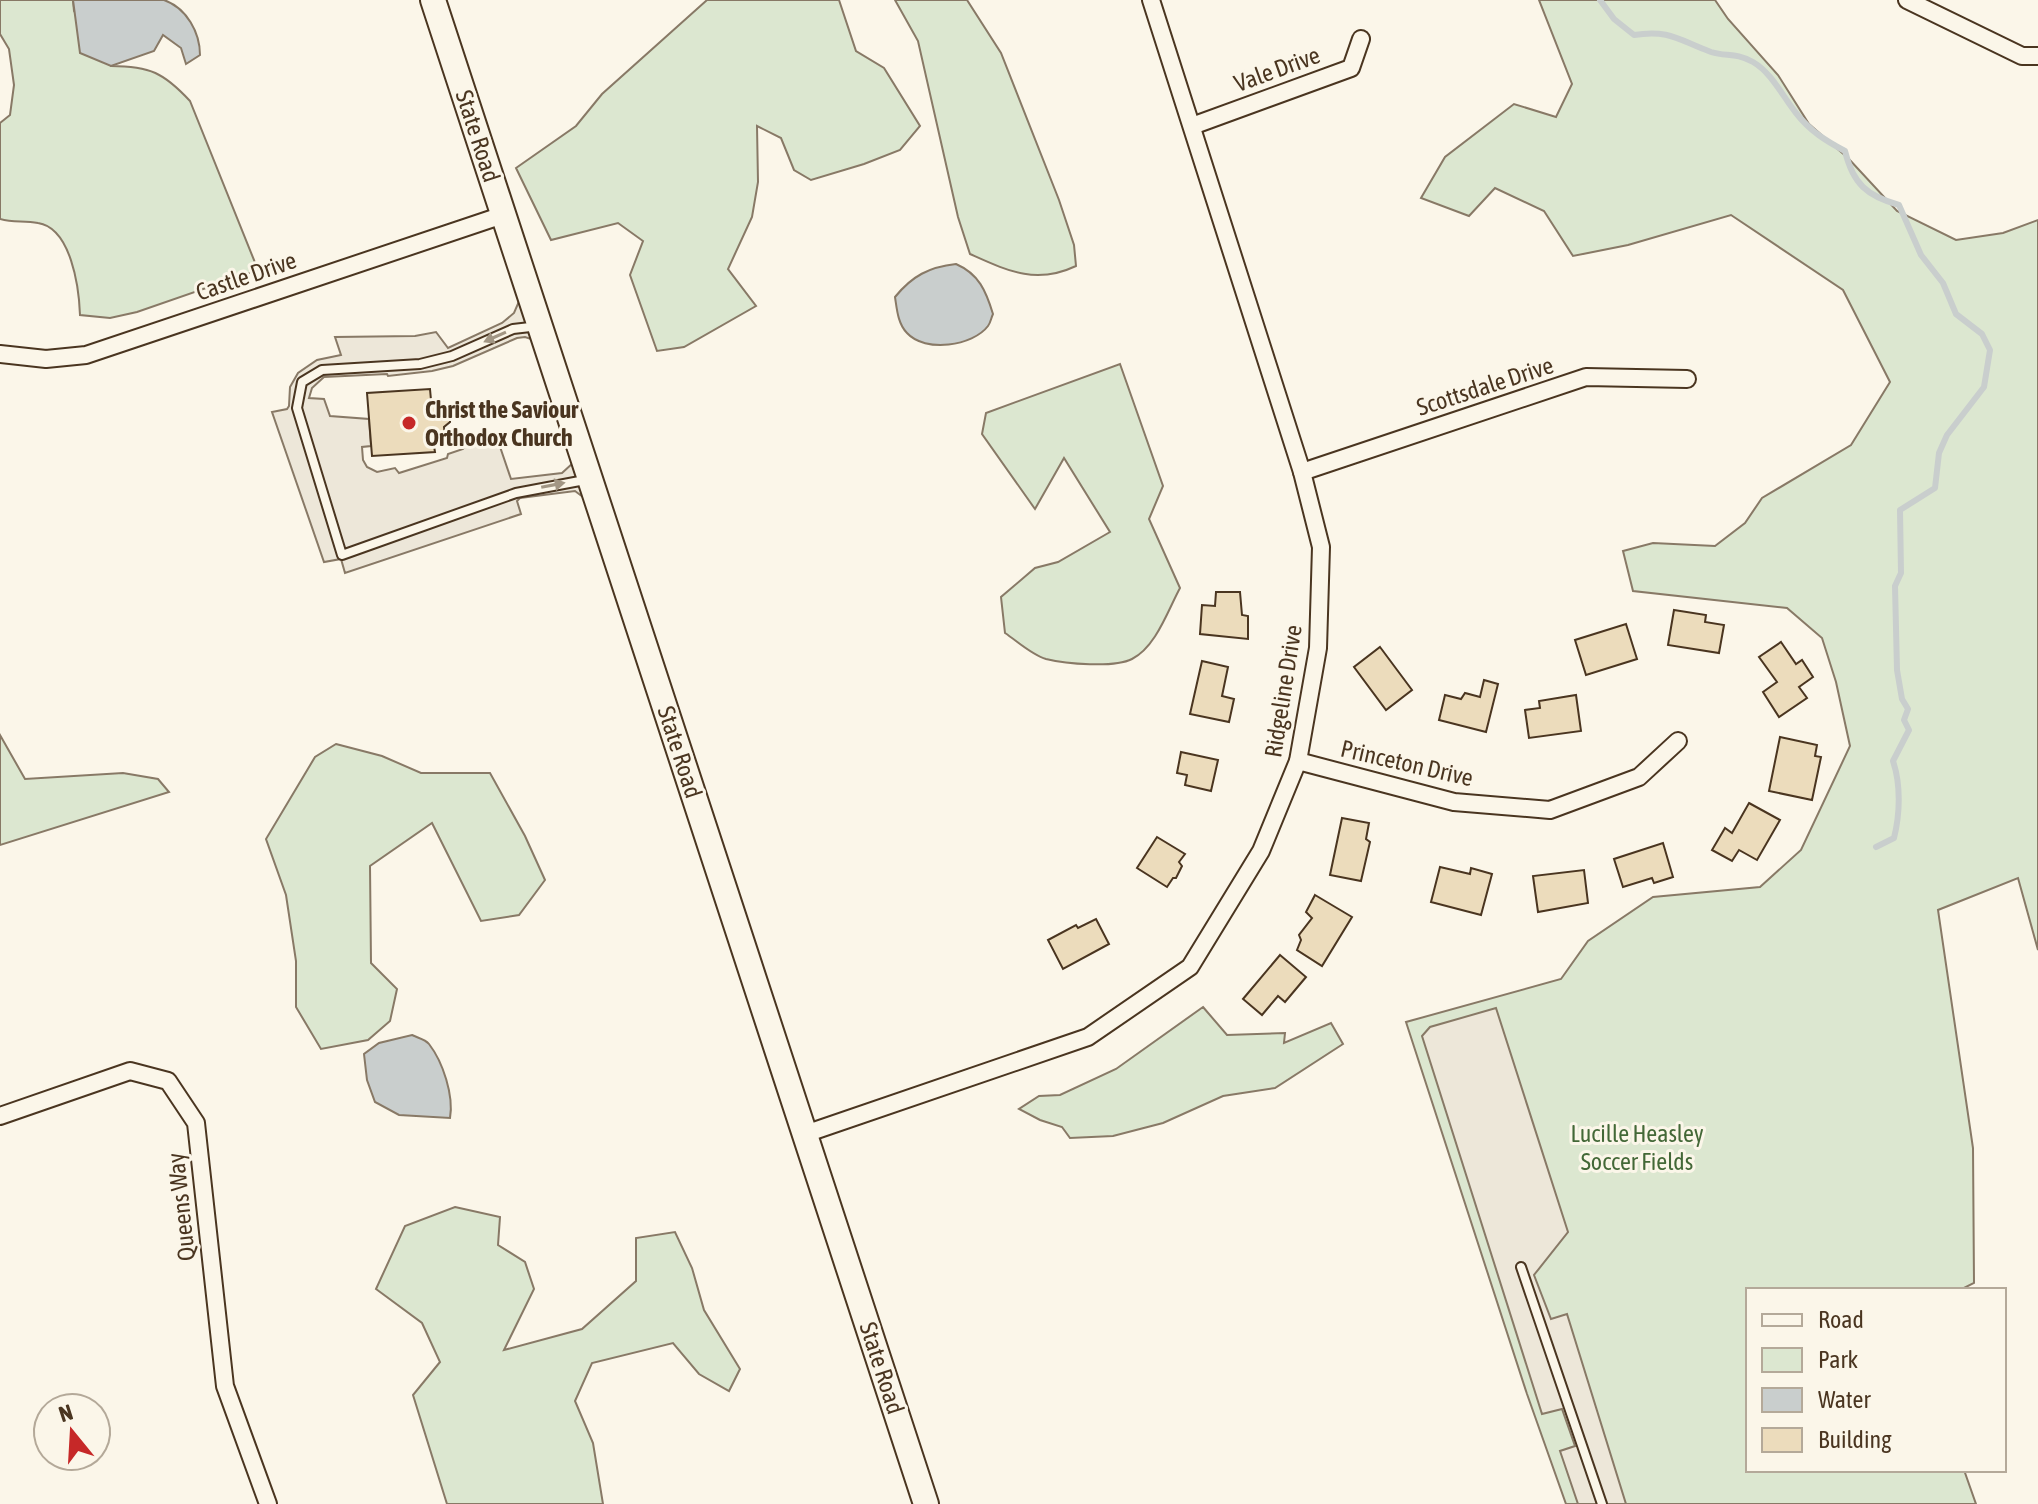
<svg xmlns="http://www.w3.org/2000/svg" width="2038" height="1504" viewBox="0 0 2038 1504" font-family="'Asap Condensed',sans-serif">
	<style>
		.green { fill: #dce7d0; stroke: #887966; stroke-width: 2 }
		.parking { fill: #ede7d9; stroke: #887966; stroke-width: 2 }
		.water { fill: #c9cecd; stroke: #887966; stroke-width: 2 }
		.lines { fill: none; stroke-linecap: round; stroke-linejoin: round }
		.stream { stroke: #c9cecd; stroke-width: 6 }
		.building { fill: #ecdcbc; stroke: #4a3520; stroke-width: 2 }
		.lane-casing { stroke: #4a3520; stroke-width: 12 }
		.street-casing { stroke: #4a3520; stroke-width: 20 }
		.secondary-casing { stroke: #4a3520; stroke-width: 28 }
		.lane { stroke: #fbf6e9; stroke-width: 8 }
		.street { stroke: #fbf6e9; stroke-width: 16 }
		.secondary { stroke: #fbf6e9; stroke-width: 24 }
		.oneway { fill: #a29684 }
		.poi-dot { fill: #c62828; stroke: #fbf6e9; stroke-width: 3 }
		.labels { text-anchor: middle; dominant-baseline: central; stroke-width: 6; stroke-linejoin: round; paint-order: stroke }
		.street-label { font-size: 24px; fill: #4a3520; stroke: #fbf6e9 }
		.poi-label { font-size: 24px; font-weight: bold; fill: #4a3520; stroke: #fbf6e9; text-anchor: start }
		.park-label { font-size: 24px; fill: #436837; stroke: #fbf6e9 }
	</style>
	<rect width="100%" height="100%" fill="#fbf6e9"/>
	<g class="green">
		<path d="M0 0H73L74 11 111 66C150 66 164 73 190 101L258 270 137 312 110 318 80 315C79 287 71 228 38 223 24 220 14 223 0 219V123L10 115 14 85 9 49 0 34Z"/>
		<polygon points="707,0 839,0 856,51 884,68 920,126 900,150 864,164 811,180 794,170 781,138 757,126 758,182 752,217 728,269 756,306 684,347 657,351 630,275 643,241 618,223 551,240 516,168 576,126 602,94"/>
		<path d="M895 0H967L1001 53 1059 200 1074 245 1076 266C1036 285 1008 271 970 254L958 217 918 41Z"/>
		<polygon points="1539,0 1715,0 1728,19 1778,75 1809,124 1848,158 1897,211 1956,240 2003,233 2038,220 2038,950 2018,878 1938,910 1973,1148 1974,1283 1960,1290 1748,1290 1748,1470 1964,1470 1976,1504 1566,1504 1527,1394 1406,1022 1561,979 1588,941 1653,897 1760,887 1801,850 1850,746 1836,682 1822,638 1787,608 1633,591 1623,551 1653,543 1715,546 1745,523 1762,498 1851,445 1890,382 1843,290 1731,215 1628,245 1573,256 1544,211 1495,188 1469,216 1421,198 1445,157 1514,104 1556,117 1572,84"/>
		<path d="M1120 364 1163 486 1149 519 1180 588C1168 610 1156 647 1132 659 1114 668 1066 664 1046 659 1032 655 1017 641 1005 633L1001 597 1035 568 1058 562 1110 532 1064 458 1035 509 982 434 986 413Z"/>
		<polygon points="0,735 25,779 123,773 158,779 169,792 0,845"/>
		<polygon points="336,744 382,756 421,773 490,773 525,836 545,880 519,915 481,921 432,823 370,866 371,963 397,989 390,1021 368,1040 321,1049 296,1007 296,961 286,895 266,839 315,757"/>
		<polygon points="1203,1007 1227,1035 1285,1033 1284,1043 1331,1023 1343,1044 1275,1088 1223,1096 1163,1123 1113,1136 1070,1138 1062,1127 1040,1120 1019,1109 1039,1096 1060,1095 1116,1069"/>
		<polygon points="455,1207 500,1217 498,1245 525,1262 534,1289 504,1350 582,1329 636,1281 636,1238 675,1232 692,1268 704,1310 740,1369 729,1391 699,1374 673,1343 592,1363 575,1401 593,1443 603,1504 447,1504 413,1395 440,1362 422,1323 376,1289 405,1226"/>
	</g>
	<g class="parking">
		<polygon points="520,299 534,340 525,337 517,338 453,366 432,371 388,376 387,374 324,377 312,388 309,398 324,399 330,416 369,419 371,446 362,447 363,460 367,467 377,472 395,468 399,473 447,458 448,454 463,449 465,445 497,438 511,479 562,473 574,462 587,500 575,491 520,498 517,501 521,514 345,573 341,559 324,562 272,412 287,409 289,406 290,387 298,373 317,360 341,355 335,337 415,336 436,332 448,348 502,323 514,313"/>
		<polygon points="1496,1008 1568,1232 1534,1275 1551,1319 1567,1314 1626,1504 1578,1504 1560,1451 1575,1446 1562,1409 1542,1414 1422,1036 1430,1027"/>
	</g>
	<g class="water">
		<path d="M73 0C91 0 151 0 164 0 187 8 200 33 200 55L186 64 181 48 163 35 154 51 111 66 80 53Z"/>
		<path d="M956 264C979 274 986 291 993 314 991 318 991 322 988 326 973 346 925 353 907 333 898 324 897 310 895 297 912 276 929 267 956 264Z"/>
		<path d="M412 1035C418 1038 425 1039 429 1044 443 1062 454 1096 450 1118L399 1115 375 1102 367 1080 364 1054 379 1043Z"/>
	</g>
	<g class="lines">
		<path class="stream" d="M1600 0 1614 19 1634 35C1670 29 1680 41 1711 52 1727 57 1735 52 1753 62 1772 73 1783 97 1796 113 1810 131 1826 141 1845 151 1853 184 1867 196 1899 205L1921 255 1943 283 1956 314 1982 334 1990 350 1984 387 1947 435 1939 453 1935 488 1900 510 1901 573 1895 586 1897 670 1902 699 1908 709 1904 720 1909 730 1893 761C1901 785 1900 814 1894 838L1876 847"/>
	</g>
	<g class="building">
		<polygon points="430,389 431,400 442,401 443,411 450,418 450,422 444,427 445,437 433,440 435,452 372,456 367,393"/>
		<polygon points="1216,592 1240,592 1242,615 1248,616 1248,639 1200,634 1202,605 1215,606"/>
		<polygon points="1674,610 1706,615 1705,622 1724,625 1719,653 1668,645"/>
		<polygon points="1626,624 1637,659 1586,675 1575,640"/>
		<polygon points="1781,642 1796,664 1802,660 1813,677 1799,687 1807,698 1779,717 1763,692 1777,682 1759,657"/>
		<polygon points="1380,647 1412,690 1386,710 1354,667"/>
		<polygon points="1202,661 1228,667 1222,696 1234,699 1229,722 1190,714"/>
		<polygon points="1484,680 1498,684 1486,732 1439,720 1445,695 1461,699 1465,693 1480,697"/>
		<polygon points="1576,695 1581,731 1529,738 1525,710 1540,708 1539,701"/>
		<polygon points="1780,737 1817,745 1815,756 1821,757 1812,800 1769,791"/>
		<polygon points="1181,752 1218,760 1211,791 1185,785 1187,775 1177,773"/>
		<polygon points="1749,803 1780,820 1757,860 1739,850 1732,861 1712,850 1725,828 1732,833"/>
		<polygon points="1342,818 1369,823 1366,839 1370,842 1361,881 1330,875"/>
		<polygon points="1157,837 1185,854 1179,862 1182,866 1176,878 1173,878 1167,887 1137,868"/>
		<polygon points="1663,843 1673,877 1654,883 1652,878 1623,887 1614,859"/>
		<polygon points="1440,867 1470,874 1471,868 1492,874 1481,915 1431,902"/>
		<polygon points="1584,870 1588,903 1538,912 1533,876"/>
		<polygon points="1315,895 1352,917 1322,966 1297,950 1301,940 1299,935 1312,918 1306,912"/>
		<polygon points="1096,919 1109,944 1063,969 1048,940 1076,925 1078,928"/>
		<polygon points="1280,955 1306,977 1285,1002 1278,996 1262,1015 1243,999"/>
	</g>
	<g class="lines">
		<g class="lane-casing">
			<g id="lane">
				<polyline points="539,326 513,329 452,356 420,364 322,370 302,382 297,408 342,555 516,493 585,480"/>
				<polyline points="1521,1267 1602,1504"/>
			</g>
		</g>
		<g class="street-casing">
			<g id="street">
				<polyline points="1907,0 2022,56 2038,56"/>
				<polyline points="1192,126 1351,68 1361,39"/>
				<polyline points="0,354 46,359 86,355 503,215"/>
				<polyline points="1302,472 1586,377 1687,379"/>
				<polyline points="1298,761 1454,802 1550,810 1639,777 1678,741"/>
				<polyline points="0,1116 130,1071 168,1081 196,1123 225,1386 268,1504"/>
				<polyline points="805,1134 1088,1037 1190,967 1261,851 1298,761 1318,648 1321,547 1302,472 1151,0"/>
			</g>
		</g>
		<g class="secondary-casing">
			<polyline id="secondary" points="433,0 926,1504"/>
		</g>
		<use href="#lane" class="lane"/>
		<use href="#street" class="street"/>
		<use href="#secondary" class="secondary"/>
	</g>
	<defs><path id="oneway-solid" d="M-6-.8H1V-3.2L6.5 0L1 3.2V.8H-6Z" transform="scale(2)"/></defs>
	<g class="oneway">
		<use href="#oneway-solid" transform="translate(495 337) rotate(156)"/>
		<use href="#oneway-solid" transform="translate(553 485) rotate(-11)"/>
	</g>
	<circle class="poi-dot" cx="409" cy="423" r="8"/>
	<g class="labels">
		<g class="street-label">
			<text transform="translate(1277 69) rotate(-20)">Vale Drive</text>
			<text transform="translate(478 136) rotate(72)">State Road</text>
			<text transform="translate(246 276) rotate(-19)">Castle Drive</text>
			<text transform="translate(1485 386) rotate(-18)">Scottsdale Drive</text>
			<text transform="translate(1283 691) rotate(-81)">Ridgeline Drive</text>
			<text transform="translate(680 752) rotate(72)">State Road</text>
			<text transform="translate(1407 763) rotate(13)">Princeton Drive</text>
			<text transform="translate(181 1207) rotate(-96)">Queens Way</text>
			<text transform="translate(882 1368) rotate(72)">State Road</text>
		</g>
		<g class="poi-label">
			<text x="425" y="409">Christ the Saviour<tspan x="425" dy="28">Orthodox Church</tspan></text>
		</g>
		<g class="park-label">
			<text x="1637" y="1133">Lucille Heasley<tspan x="1637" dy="28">Soccer Fields</tspan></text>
		</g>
	</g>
	<rect x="1746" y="1288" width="260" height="184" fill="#fbf6e9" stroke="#b4a999" stroke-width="2"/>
	<rect x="1762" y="1314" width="40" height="12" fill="#fbf6e9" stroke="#b4a999" stroke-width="2"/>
	<text x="1818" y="1328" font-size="24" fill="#4a3520">Road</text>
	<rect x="1762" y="1348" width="40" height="24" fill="#dce7d0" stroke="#b4a999" stroke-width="2"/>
	<text x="1818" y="1368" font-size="24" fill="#4a3520">Park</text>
	<rect x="1762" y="1388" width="40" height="24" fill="#c9cecd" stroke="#b4a999" stroke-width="2"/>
	<text x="1818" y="1408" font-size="24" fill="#4a3520">Water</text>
	<rect x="1762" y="1428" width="40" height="24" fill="#ecdcbc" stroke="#b4a999" stroke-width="2"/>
	<text x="1818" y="1448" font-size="24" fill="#4a3520">Building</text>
	<g transform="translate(72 1432) rotate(342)"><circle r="38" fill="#fbf6e9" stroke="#b4a999" stroke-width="2"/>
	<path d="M0-6L14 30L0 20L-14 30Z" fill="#c62828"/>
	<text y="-12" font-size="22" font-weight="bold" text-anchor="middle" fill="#4a3520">N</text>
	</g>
</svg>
